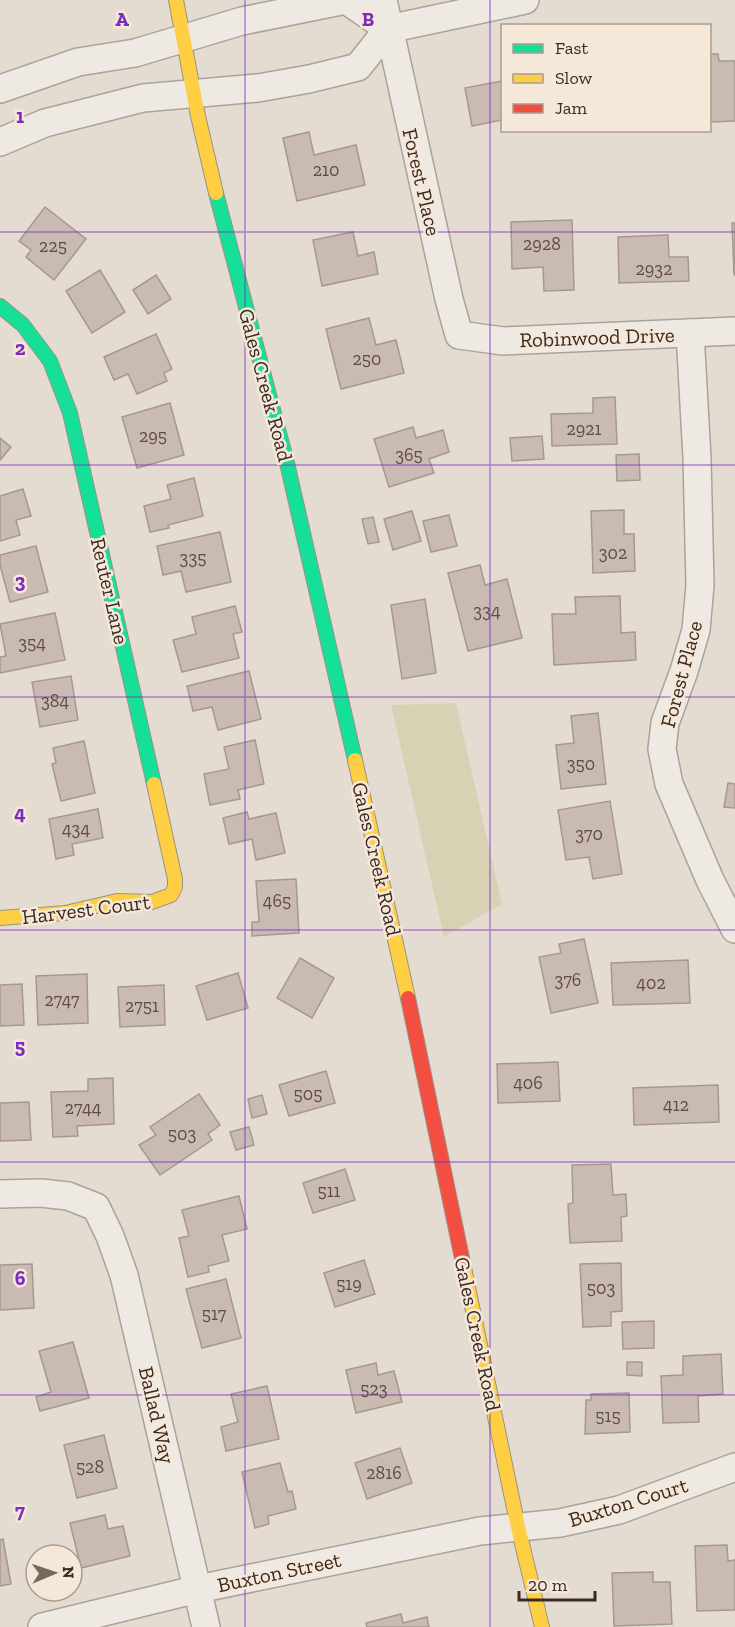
<svg xmlns="http://www.w3.org/2000/svg" width="735" height="1627" viewBox="0 0 735 1627" font-family="'Zilla Slab',serif">
	<style>
		.green { fill: #d7d2b4 }
		.building { fill: #c9bab2; stroke: #a69890; stroke-width: 1.5 }
		.lines { fill: none; stroke-linecap: round; stroke-linejoin: round }
		.street-casing { stroke: #aba29a; stroke-width: 30 }
		.fast-casing { stroke: #9b918a; stroke-width: 16 }
		.slow-casing { stroke: #9b918a; stroke-width: 16 }
		.jam-casing { stroke: #9b918a; stroke-width: 16 }
		.street { stroke: #eee9e3; stroke-width: 27 }
		.fast { stroke: #16e098; stroke-width: 14 }
		.slow { stroke: #ffcf43; stroke-width: 14 }
		.jam { stroke: #f24e42; stroke-width: 14 }
		.grid { fill: none; stroke: #7b2cbf; stroke-width: 1.5; stroke-opacity: 0.55 }
		.labels { text-anchor: middle; dominant-baseline: central; stroke-width: 5; stroke-linejoin: round; paint-order: stroke }
		.number-label { font-size: 18px; fill: #5e4d45 }
		.street-label { font-size: 21px; fill: #3a2921; stroke: #f5e8d9 }
		.grid-label { font-size: 20px; text-anchor: middle; font-weight: bold; fill: #7b2cbf; stroke: #f5e8d9; stroke-width: 5; stroke-linejoin: round; paint-order: stroke }
	</style>
	<rect width="100%" height="100%" fill="#e5dcd1"/>
	<polygon class="green" points="456,703 502,904 444,937 391,705"/>
	<g class="building">
		<polygon points="710,54 718,54 719,61 735,61 735,121 710,122"/>
		<polygon points="502,81 502,120 472,126 465,88"/>
		<polygon points="309,132 314,155 356,145 365,185 297,201 283,138"/>
		<polygon points="45,207 86,239 54,280 26,257 31,250 19,241"/>
		<polygon points="572,220 574,290 544,291 543,267 512,269 511,222"/>
		<polygon points="732,223 735,223 735,275 734,275"/>
		<polygon points="353,232 358,256 374,252 378,274 322,286 313,240"/>
		<polygon points="668,235 669,257 688,257 689,281 619,283 618,237"/>
		<polygon points="100,270 125,312 92,333 66,291"/>
		<polygon points="156,275 171,299 148,314 133,290"/>
		<polygon points="369,318 376,345 396,340 404,373 341,389 326,329"/>
		<polygon points="156,334 172,369 164,373 167,381 137,394 128,374 114,380 104,357"/>
		<polygon points="615,397 617,444 552,446 551,414 593,413 593,398"/>
		<polygon points="170,403 184,455 137,468 122,417"/>
		<polygon points="413,427 416,438 443,430 449,452 429,459 434,473 389,487 374,439"/>
		<polygon points="542,436 544,459 512,461 510,438"/>
		<polygon points="0,438 11,447 0,460"/>
		<polygon points="639,454 640,480 617,481 616,455"/>
		<polygon points="194,478 203,516 168,525 169,528 150,532 144,506 171,499 167,485"/>
		<polygon points="23,489 31,516 16,520 20,535 0,541 0,496"/>
		<polygon points="624,510 624,534 634,534 635,571 593,573 591,511"/>
		<polygon points="412,511 421,541 393,550 384,519"/>
		<polygon points="449,515 457,546 431,552 423,521"/>
		<polygon points="373,517 379,542 368,544 362,519"/>
		<polygon points="220,532 231,582 186,592 181,571 163,575 157,546"/>
		<polygon points="36,546 48,592 10,602 0,565 0,555"/>
		<polygon points="480,565 485,585 507,579 522,638 468,651 448,573"/>
		<polygon points="620,596 621,633 635,632 636,660 554,665 552,614 576,614 575,597"/>
		<polygon points="425,599 436,673 402,679 391,605"/>
		<polygon points="235,606 242,632 233,634 239,658 182,672 173,640 196,634 192,617"/>
		<polygon points="55,613 65,660 0,673 0,657 6,656 0,624"/>
		<polygon points="249,671 261,719 218,730 212,707 193,711 187,686"/>
		<polygon points="71,676 78,720 40,727 32,682"/>
		<polygon points="598,713 606,784 561,789 556,745 574,743 571,716"/>
		<polygon points="255,740 264,784 238,790 240,799 210,805 204,774 229,769 224,747"/>
		<polygon points="84,741 95,793 61,801 52,764 56,763 53,748"/>
		<polygon points="728,783 735,784 735,808 724,807"/>
		<polygon points="610,801 622,874 593,879 589,857 566,860 558,810"/>
		<polygon points="98,809 103,838 72,844 74,855 56,859 49,819"/>
		<polygon points="247,812 249,819 276,813 285,853 256,860 252,839 229,844 223,818"/>
		<polygon points="296,879 299,933 252,936 252,922 259,922 256,881"/>
		<polygon points="584,939 598,1003 551,1013 539,957 561,953 559,944"/>
		<polygon points="300,958 334,978 312,1018 277,998"/>
		<polygon points="688,960 690,1003 613,1005 611,963"/>
		<polygon points="238,973 248,1008 207,1020 196,986"/>
		<polygon points="87,974 88,1023 38,1025 36,976"/>
		<polygon points="22,984 24,1025 0,1026 0,985"/>
		<polygon points="164,985 165,1025 120,1027 118,987"/>
		<polygon points="558,1062 560,1101 498,1103 497,1064"/>
		<polygon points="326,1071 335,1103 289,1116 279,1085"/>
		<polygon points="113,1078 114,1124 77,1126 78,1136 53,1137 51,1092 88,1091 88,1079"/>
		<polygon points="718,1085 719,1122 634,1125 633,1088"/>
		<polygon points="199,1094 220,1125 208,1134 212,1140 160,1175 139,1145 156,1135 150,1127"/>
		<polygon points="262,1095 267,1114 252,1118 248,1099"/>
		<polygon points="29,1102 31,1140 0,1141 0,1103"/>
		<polygon points="249,1127 254,1145 236,1150 230,1132"/>
		<polygon points="611,1164 613,1195 626,1194 627,1216 621,1217 622,1241 570,1243 568,1204 573,1203 572,1165"/>
		<polygon points="345,1169 355,1200 313,1213 303,1183"/>
		<polygon points="239,1196 247,1229 222,1235 229,1261 208,1266 209,1272 188,1277 179,1238 189,1236 182,1210"/>
		<polygon points="364,1260 375,1294 335,1307 324,1273"/>
		<polygon points="621,1263 622,1311 611,1312 611,1326 583,1327 580,1264"/>
		<polygon points="32,1264 34,1308 0,1310 0,1265"/>
		<polygon points="226,1279 241,1338 202,1348 186,1289"/>
		<polygon points="654,1321 654,1348 623,1349 622,1322"/>
		<polygon points="73,1342 89,1398 40,1411 36,1397 51,1392 39,1351"/>
		<polygon points="721,1354 723,1394 698,1396 699,1422 663,1423 661,1376 683,1375 683,1356"/>
		<polygon points="627,1362 642,1362 642,1376 627,1375"/>
		<polygon points="376,1363 378,1375 394,1371 402,1402 356,1413 346,1370"/>
		<polygon points="267,1386 279,1439 226,1451 221,1427 238,1422 231,1394"/>
		<polygon points="629,1393 630,1432 585,1434 586,1400 591,1400 591,1394"/>
		<polygon points="104,1435 117,1488 77,1498 64,1445"/>
		<polygon points="400,1448 412,1483 367,1499 355,1463"/>
		<polygon points="280,1463 288,1492 292,1491 296,1509 268,1516 269,1524 255,1528 242,1472"/>
		<polygon points="105,1515 108,1529 123,1526 130,1556 81,1568 70,1523"/>
		<polygon points="3,1539 11,1584 0,1586 0,1540"/>
		<polygon points="727,1545 728,1561 735,1560 735,1610 697,1611 695,1546"/>
		<polygon points="653,1572 653,1582 670,1582 672,1624 614,1626 612,1573"/>
		<polygon points="401,1614 403,1623 427,1617 429,1627 367,1627 366,1623"/>
	</g>
	<g class="lines">
		<g class="street-casing">
			<g id="street">
				<polyline points="383,0 449,299 459,335 503,341 735,331"/>
				<polyline points="0,89 78,62 135,53 242,21 346,0 388,29"/>
				<polyline points="0,142 45,123 143,98 258,88 309,79 358,67 388,29 525,0"/>
				<polyline points="690,333 697,458 700,585 696,630 684,671 665,723 662,749 669,784 710,880 735,929"/>
				<polyline points="0,1194 41,1193 68,1196 96,1207 110,1236 124,1275 206,1627"/>
				<polyline points="42,1627 198,1589 480,1531 560,1523 619,1510 735,1467"/>
			</g>
		</g>
		<g class="fast-casing">
			<g id="fast">
				<polyline points="216,193 287,463 355,760"/>
				<polyline points="0,306 23,325 50,361 70,413 154,784"/>
			</g>
		</g>
		<g class="slow-casing">
			<g id="slow">
				<polyline points="176,0 198,116 216,193"/>
				<polyline points="355,760 408,998"/>
				<polyline points="0,918 65,913 117,901 152,902 171,895 175,887 175,879 154,784"/>
				<polyline points="463,1263 518,1527 542,1627"/>
			</g>
		</g>
		<g class="jam-casing">
			<polyline id="jam" points="408,998 463,1263"/>
		</g>
		<use href="#street" class="street"/>
		<use href="#fast" class="fast"/>
		<use href="#slow" class="slow"/>
		<use href="#jam" class="jam"/>
	</g>
	<path class="grid" d="M245 0V1627M490 0V1627M0 232H735M0 465H735M0 697H735M0 930H735M0 1162H735M0 1395H735"/>
	<g class="labels">
		<g class="number-label">
			<text x="326" y="170">210</text>
			<text x="542" y="244">2928</text>
			<text x="53" y="246">225</text>
			<text x="654" y="269">2932</text>
			<text x="367" y="359">250</text>
			<text x="584" y="429">2921</text>
			<text x="153" y="436">295</text>
			<text x="409" y="455">365</text>
			<text x="613" y="553">302</text>
			<text x="193" y="558">335</text>
			<text x="487" y="611">334</text>
			<text x="32" y="643">354</text>
			<text x="55" y="701">384</text>
			<text x="581" y="764">350</text>
			<text x="76" y="829">434</text>
			<text x="589" y="834">370</text>
			<text x="277" y="901">465</text>
			<text x="568" y="980">376</text>
			<text x="651" y="983">402</text>
			<text x="62" y="1000">2747</text>
			<text x="142" y="1006">2751</text>
			<text x="528" y="1083">406</text>
			<text x="308" y="1094">505</text>
			<text x="676" y="1105">412</text>
			<text x="83" y="1108">2744</text>
			<text x="182" y="1134">503</text>
			<text x="329" y="1191">511</text>
			<text x="349" y="1284">519</text>
			<text x="601" y="1288">503</text>
			<text x="214" y="1314">517</text>
			<text x="374" y="1389">523</text>
			<text x="608" y="1416">515</text>
			<text x="90" y="1467">528</text>
			<text x="384" y="1473">2816</text>
		</g>
		<g class="street-label">
			<text transform="translate(422 182) rotate(77)">Forest Place</text>
			<text transform="translate(597 337) rotate(-2)">Robinwood Drive</text>
			<text transform="translate(266 385) rotate(75)">Gales Creek Road</text>
			<text transform="translate(110 591) rotate(77)">Reuter Lane</text>
			<text transform="translate(681 674) rotate(-75)">Forest Place</text>
			<text transform="translate(377 859) rotate(77)">Gales Creek Road</text>
			<text transform="translate(86 909) rotate(-7)">Harvest Court</text>
			<text transform="translate(478 1334) rotate(78)">Gales Creek Road</text>
			<text transform="translate(157 1415) rotate(77)">Ballad Way</text>
			<text transform="translate(628 1502) rotate(-17)">Buxton Court</text>
			<text transform="translate(279 1572) rotate(-12)">Buxton Street</text>
		</g>
	</g>
	<g class="grid-label">
		<text x="122" y="26">A</text>
		<text x="368" y="26">B</text>
		<text x="20" y="123">1</text>
		<text x="20" y="355">2</text>
		<text x="20" y="588">3</text>
		<text x="20" y="820">4</text>
		<text x="20" y="1053">5</text>
		<text x="20" y="1285">6</text>
		<text x="20" y="1518">7</text>
	</g>
	<rect x="501" y="24" width="210" height="108" fill="#f5e8d9" stroke="#aa9c8f" stroke-width="1.5"/>
	<rect x="513" y="44" width="30" height="9" fill="#16e098" stroke="#aa9c8f" stroke-width="1.5"/>
	<text x="555" y="54" font-size="18" fill="#3a2921">Fast</text>
	<rect x="513" y="74" width="30" height="9" fill="#ffcf43" stroke="#aa9c8f" stroke-width="1.5"/>
	<text x="555" y="84" font-size="18" fill="#3a2921">Slow</text>
	<rect x="513" y="104" width="30" height="9" fill="#f24e42" stroke="#aa9c8f" stroke-width="1.5"/>
	<text x="555" y="114" font-size="18" fill="#3a2921">Jam</text>
	<g transform="translate(54 1573) rotate(88)"><circle r="28" fill="#f5e8d9" stroke="#aa9c8f" stroke-width="1.5"/>
	<path d="M0-4.5L10 22L0 15L-10 22Z" fill="#76685f"/>
	<text y="-9" font-size="16" font-weight="bold" text-anchor="middle" fill="#3a2921">N</text>
	</g>
	<path d="M519 1591v9h76v-9" fill="none" stroke="#3a2921" stroke-width="3"/>
	<text x="528" y="1591" font-size="18" fill="#3a2921" stroke="#f5e8d9" stroke-width="4.5" paint-order="stroke">20 m</text>
</svg>
